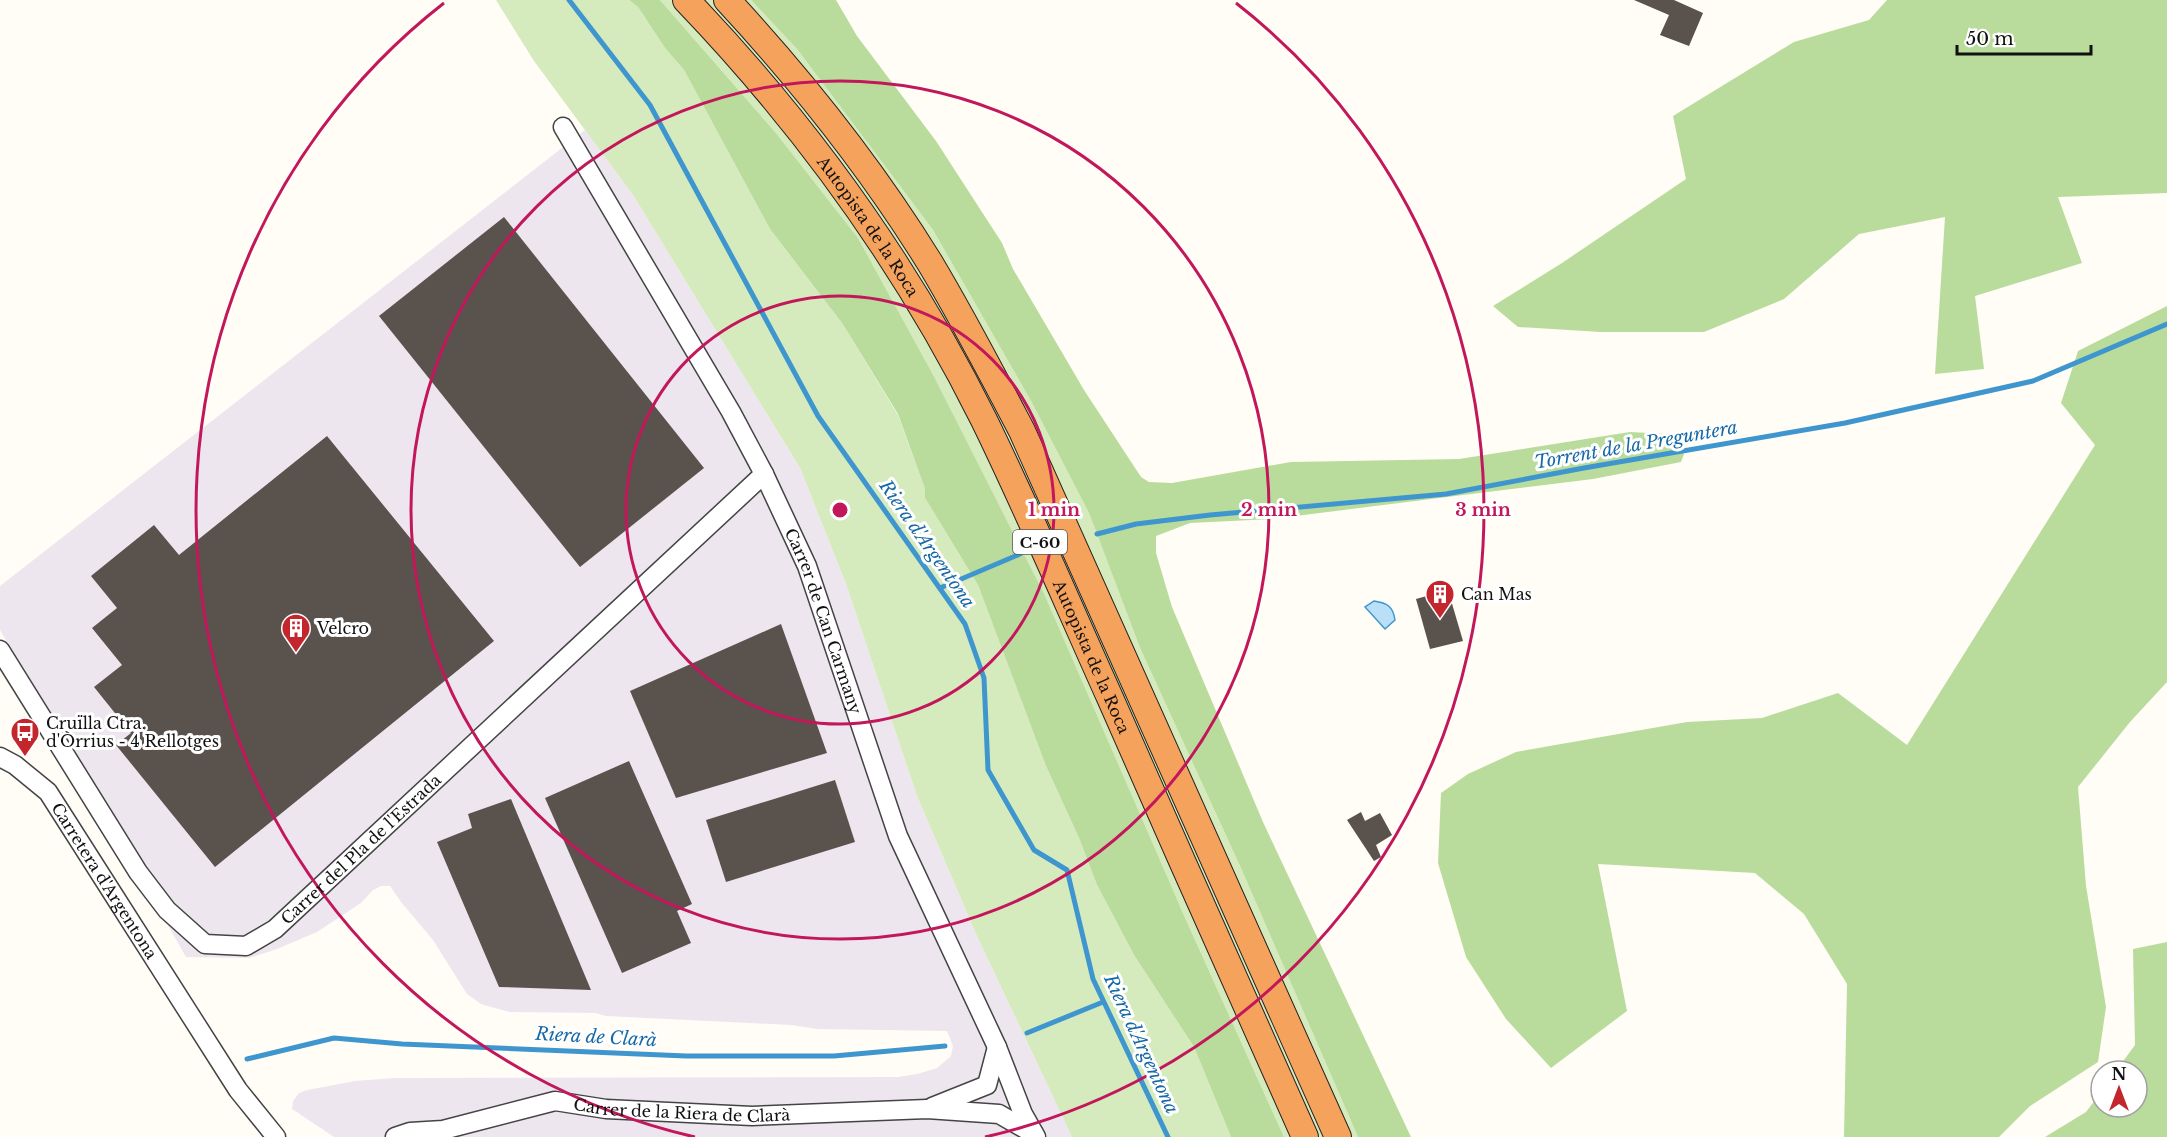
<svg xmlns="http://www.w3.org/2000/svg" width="2167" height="1137" viewBox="0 0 2167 1137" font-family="'Libre Baskerville',serif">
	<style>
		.industrial { fill: #eee6ef }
		.green { fill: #d5ebbd }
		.forest { fill: #b9dc9c }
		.water { fill: #b9e0f7; stroke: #3f96cf; stroke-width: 1.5 }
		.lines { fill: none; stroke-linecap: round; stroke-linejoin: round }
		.stream { stroke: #3f96cf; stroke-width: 5 }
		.building { fill: #5a524d }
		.minor-casing { stroke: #444; stroke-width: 21 }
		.highway-casing { stroke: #222; stroke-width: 28 }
		.minor { stroke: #fff; stroke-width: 18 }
		.highway { stroke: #f5a25d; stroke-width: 26 }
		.ring { fill: none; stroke: #c2185b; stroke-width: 3 }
		.labels { text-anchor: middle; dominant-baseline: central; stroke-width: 6; stroke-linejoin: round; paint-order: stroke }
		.shield { fill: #fff; stroke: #585858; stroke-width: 1.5 }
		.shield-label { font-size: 15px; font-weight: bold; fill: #111 }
		.street-label { font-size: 16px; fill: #111; stroke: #fff }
		.poi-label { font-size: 16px; fill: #111; stroke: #fff; text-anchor: start }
		.water-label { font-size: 18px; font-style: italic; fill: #1768a6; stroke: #fff }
		.centre { fill: #c2185b; stroke: #fff; stroke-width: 3 }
		.ring-label { font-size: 18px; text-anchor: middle; font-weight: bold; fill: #c2185b; stroke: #fff; stroke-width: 6; stroke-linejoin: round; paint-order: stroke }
	</style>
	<rect width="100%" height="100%" fill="#fffdf5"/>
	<polygon class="industrial" points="585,130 633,195 800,468 846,584 917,796 976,934 1072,1137 334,1137 292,1109 293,1101 299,1093 307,1090 355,1081 394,1078 898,1077 917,1074 937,1068 951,1056 953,1046 947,1031 817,1029 791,1025 606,1016 595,1013 510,1012 491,1007 481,1004 467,994 433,940 401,902 390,886 381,886 373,890 361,903 317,932 277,949 249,958 186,957 0,630 0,586"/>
	<g class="green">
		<polygon points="496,0 629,0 638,7 665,48 684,70 770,229 842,323 898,415 925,489 925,498 978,585 1046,766 1079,838 1097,885 1134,955 1194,1047 1231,1137 1072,1137 976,934 917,796 846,584 800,468 633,195 534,61"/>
		<polygon points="660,0 751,0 797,49 933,230 1031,401 1089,513 1140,648 1240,866 1358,1137 1284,1137 1182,911 930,369 858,238 776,133"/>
	</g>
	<g class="forest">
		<polygon points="629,0 660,0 776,133 858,238 930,369 1044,594 1182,911 1284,1137 1231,1137 1194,1047 1134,955 1097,885 1079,838 1046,766 978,585 925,498 925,489 898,414 842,323 770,229 684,70 665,48 638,7"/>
		<polygon points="751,0 836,0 857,36 936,141 1002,243 1013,269 1084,390 1141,477 1149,482 1172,483 1291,462 1459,459 1630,432 1669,434 1676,439 1684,454 1681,462 1593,479 1407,502 1272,519 1190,523 1156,536 1156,553 1172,607 1263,822 1411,1137 1358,1137 1240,866 1140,648 1089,513 1031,401 933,230 797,49"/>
		<polygon points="1887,0 2167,0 2167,193 2058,197 2082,263 1975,296 1984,369 1935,374 1945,217 1859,234 1784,299 1704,332 1601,332 1518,327 1493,306 1562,263 1686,179 1673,116 1794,42 1869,20"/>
		<polygon points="2167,306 2167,682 2130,722 2078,787 2086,886 2106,1007 2098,1062 2030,1106 1999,1137 1844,1137 1847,984 1804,914 1755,873 1598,864 1627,1011 1551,1068 1506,1019 1466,957 1438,863 1441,793 1468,774 1516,752 1687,722 1762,718 1838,693 1907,745 2095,445 2061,403 2078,351"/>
		<polygon points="2167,942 2167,1137 2045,1137 2086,1112 2101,1092 2101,1107 2137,1107 2137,1071 2116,1071 2135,1045 2133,949"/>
	</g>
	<path class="water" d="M1374 601C1387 603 1393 606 1395 620L1385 629 1365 607Z"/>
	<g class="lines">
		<g class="stream">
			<polyline points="569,0 650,105 818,416 965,624 984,678 988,770 1034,850 1067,870 1093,979 1168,1137"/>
			<polyline points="1097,534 1136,524 1210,515 1446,494 1584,468 1845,423 2033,381 2167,324"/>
			<polyline points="940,588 1020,554"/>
			<polyline points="1027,1033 1103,1002"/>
			<polyline points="247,1059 334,1038 402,1044 686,1056 834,1056 945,1046"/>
		</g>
	</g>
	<g class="building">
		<polygon points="1634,0 1674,0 1703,13 1689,46 1660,35 1669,15"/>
		<polygon points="504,217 704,468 580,567 379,316"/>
		<polygon points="327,436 494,641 215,867 116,745 131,733 94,687 122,665 92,628 117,608 91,576 154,525 179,555"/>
		<polygon points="1448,590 1463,641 1430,649 1416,599"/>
		<polygon points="781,624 827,753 676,798 630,691"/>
		<polygon points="629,761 692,904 677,911 691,943 622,973 545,798"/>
		<polygon points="835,780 855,842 726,882 706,820"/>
		<polygon points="511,799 591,990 499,987 437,842 472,828 468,814"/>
		<polygon points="1361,812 1365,821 1380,813 1392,835 1376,845 1381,857 1374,861 1347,820"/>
	</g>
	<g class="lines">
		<g class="minor-casing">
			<g id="minor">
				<path id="s1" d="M563 127 731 412 764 474 807 566 898 836 997 1047 1023 1114 1036 1137"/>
				<path id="s2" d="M0 650 138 872 167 910 205 944 246 946 275 929 764 474"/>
				<path id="s3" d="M0 757 15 765 48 792 238 1090 276 1137"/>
				<polyline points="932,1107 987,1085 997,1047"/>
				<path id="s4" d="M395 1137 410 1132 443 1130 555 1101 606 1109 752 1116 927 1109 999 1114 1034 1134"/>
			</g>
		</g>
		<g class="highway-casing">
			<g id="highway">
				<path id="s5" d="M686 0C805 124 907 265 984 420 1029 512 1069 607 1111 700 1175 846 1240 991 1305 1137"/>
				<path d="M727 0C802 81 872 169 930 263 963 318 992 374 1022 431L1338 1137"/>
			</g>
		</g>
		<use href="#minor" class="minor"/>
		<use href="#highway" class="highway"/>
	</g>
	<g class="ring">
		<circle cx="840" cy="510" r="214"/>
		<circle cx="840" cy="510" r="429"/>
		<path d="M695 1137A643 643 0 0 1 444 3M1236 3A643 643 0 0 1 985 1137"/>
	</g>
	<defs>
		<g id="building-pin" transform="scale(1.5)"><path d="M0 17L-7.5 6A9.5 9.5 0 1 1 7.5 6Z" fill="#c4262e" stroke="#fff"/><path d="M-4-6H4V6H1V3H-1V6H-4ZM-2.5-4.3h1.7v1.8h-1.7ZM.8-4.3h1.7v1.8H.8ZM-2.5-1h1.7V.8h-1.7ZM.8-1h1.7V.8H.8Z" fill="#fff"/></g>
		<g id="bus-pin" transform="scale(1.5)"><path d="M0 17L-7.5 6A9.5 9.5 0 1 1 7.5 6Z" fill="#c4262e" stroke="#fff"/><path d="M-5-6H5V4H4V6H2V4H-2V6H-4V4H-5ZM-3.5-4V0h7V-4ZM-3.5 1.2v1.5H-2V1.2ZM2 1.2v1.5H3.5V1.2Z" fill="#fff"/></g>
	</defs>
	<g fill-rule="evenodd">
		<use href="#building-pin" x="1440" y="594"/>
		<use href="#building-pin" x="296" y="628"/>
		<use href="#bus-pin" x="25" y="732"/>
	</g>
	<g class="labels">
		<rect class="shield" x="1013" y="530" width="54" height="24" rx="4.5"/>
		<g class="shield-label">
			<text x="1040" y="542">C-60</text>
		</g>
		<g class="street-label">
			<text stroke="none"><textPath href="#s5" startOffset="291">Autopista de la Roca</textPath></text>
			<text stroke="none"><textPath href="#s1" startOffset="560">Carrer de Can Carmany</textPath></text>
			<text stroke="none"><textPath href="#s5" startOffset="777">Autopista de la Roca</textPath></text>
			<text stroke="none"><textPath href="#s2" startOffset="552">Carrer del Pla de l'Estrada</textPath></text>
			<text stroke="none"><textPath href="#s3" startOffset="165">Carretera d'Argentona</textPath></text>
			<text stroke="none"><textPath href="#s4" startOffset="292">Carrer de la Riera de Clarà</textPath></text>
		</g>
		<g class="poi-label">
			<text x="1461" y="594">Can Mas</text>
			<text x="317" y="628">Velcro</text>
			<text x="46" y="723">Cruïlla Ctra.<tspan x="46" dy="18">d'Òrrius - 4 Rellotges</tspan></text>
		</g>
		<g class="water-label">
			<text transform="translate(1636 445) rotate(-10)">Torrent de la Preguntera</text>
			<text transform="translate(927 544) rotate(55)">Riera d'Argentona</text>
			<text transform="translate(596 1037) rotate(3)">Riera de Clarà</text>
			<text transform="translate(1141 1044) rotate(65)">Riera d'Argentona</text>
		</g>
	</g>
	<circle cx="840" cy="510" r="9" class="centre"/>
	<g class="ring-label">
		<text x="1054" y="516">1 min</text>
		<text x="1269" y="516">2 min</text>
		<text x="1483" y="516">3 min</text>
	</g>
	<g transform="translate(2119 1089)"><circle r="28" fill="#ffffff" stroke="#a0a0a0" stroke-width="1.5"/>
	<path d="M0-4.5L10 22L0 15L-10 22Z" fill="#c4262e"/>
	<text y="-9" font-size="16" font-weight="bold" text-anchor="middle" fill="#111111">N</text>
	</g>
	<path d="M1957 45v9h134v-9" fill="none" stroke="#111111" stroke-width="3"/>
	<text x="1966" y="45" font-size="18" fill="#111111" stroke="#ffffff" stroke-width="4.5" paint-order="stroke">50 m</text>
</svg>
